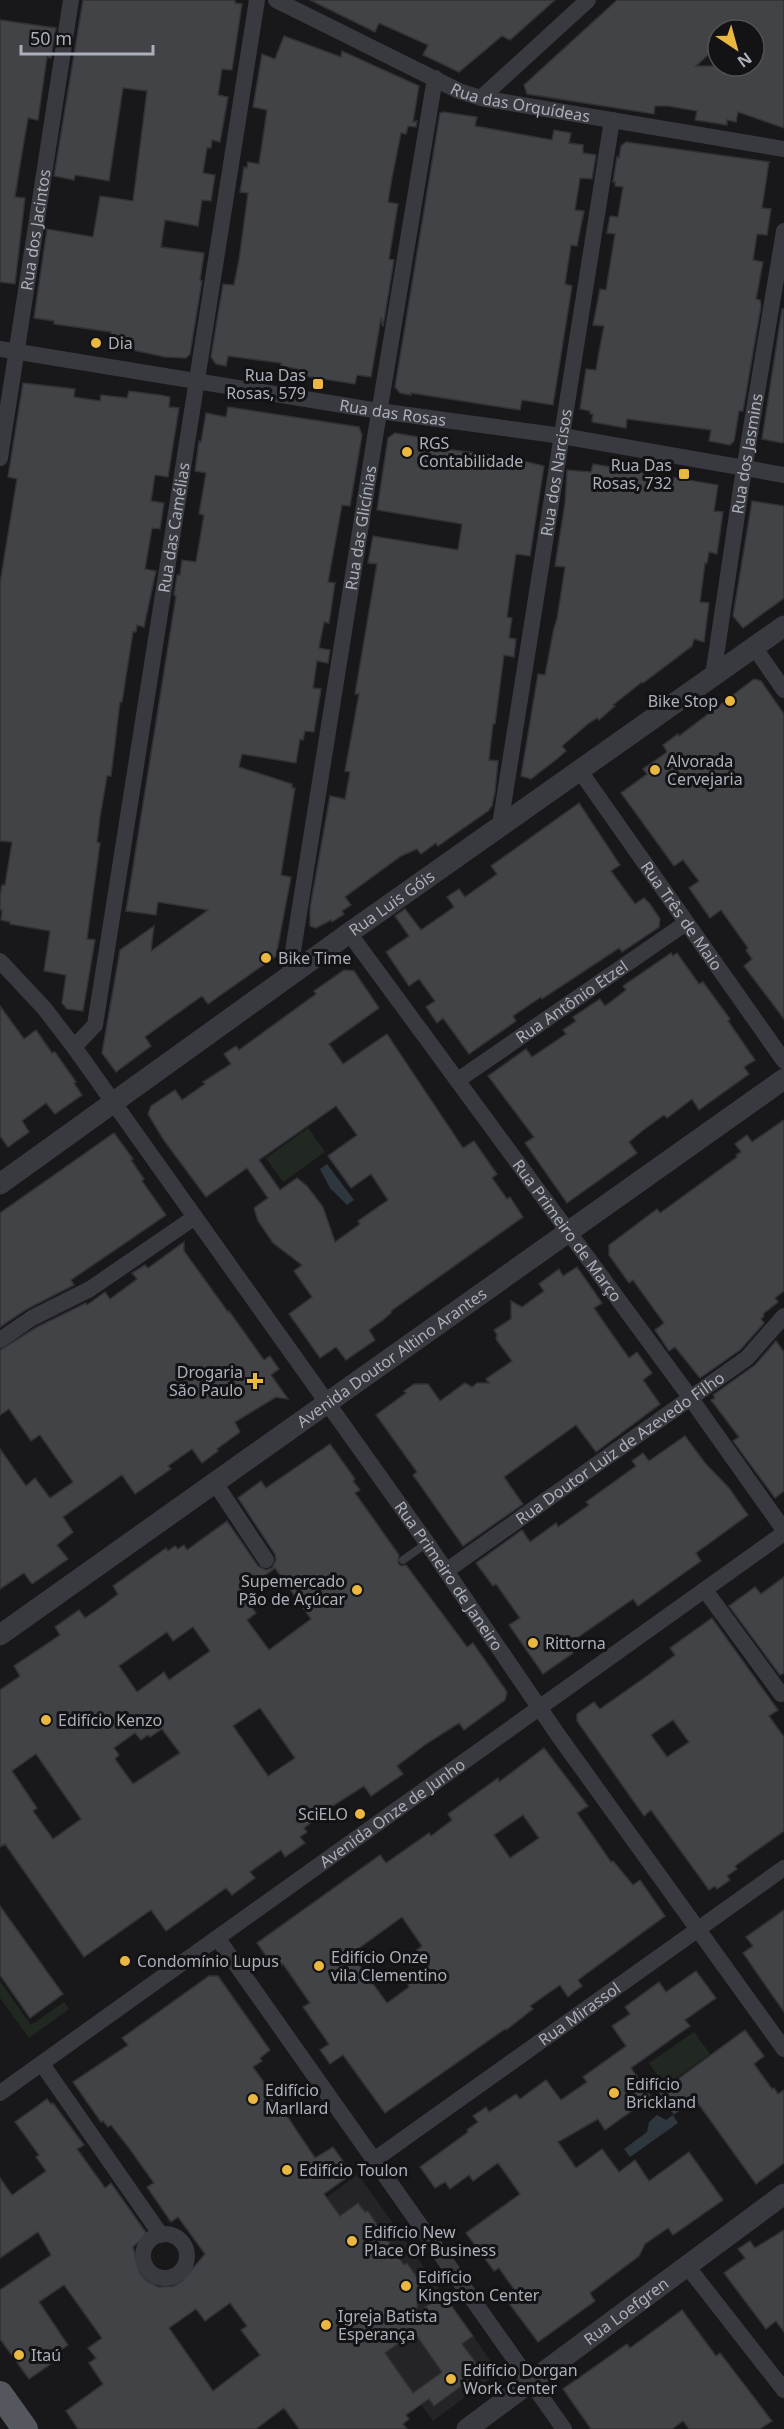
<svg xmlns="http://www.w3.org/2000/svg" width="784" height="2429" viewBox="0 0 784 2429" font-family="'Noto Sans',sans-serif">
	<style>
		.built { fill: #242427 }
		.green { fill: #202821 }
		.water { fill: #2e363e }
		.building { fill: #424347; stroke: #323236; stroke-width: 1.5; fill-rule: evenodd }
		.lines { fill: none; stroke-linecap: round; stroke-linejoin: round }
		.service { stroke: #393a3f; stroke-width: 8 }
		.minor { stroke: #393a3f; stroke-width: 16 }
		.tertiary { stroke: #393a3f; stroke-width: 21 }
		.primary { stroke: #55575e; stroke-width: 26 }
		.poi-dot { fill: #eab740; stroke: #131315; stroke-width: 2 }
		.labels { text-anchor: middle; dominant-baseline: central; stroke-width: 6; stroke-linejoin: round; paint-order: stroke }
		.street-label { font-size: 16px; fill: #abafb9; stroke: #131315 }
		.poi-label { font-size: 16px; fill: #abafb9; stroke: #131315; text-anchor: start }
	</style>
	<rect width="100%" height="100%" fill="#18181a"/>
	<polygon class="built" points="358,2174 443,2294 406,2321 436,2363 473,2336 494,2366 492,2377 433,2421 342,2293 268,2241"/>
	<g class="green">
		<polygon points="308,1128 325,1152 283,1182 266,1158"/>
		<polygon points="0,1981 31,2025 64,2002 69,2009 29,2038 0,1998"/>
		<polygon points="694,2032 710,2054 665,2086 649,2063"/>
	</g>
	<g class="water">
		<polygon points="327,1164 354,1200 347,1205 330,1188 320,1169"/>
		<polygon points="657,2115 666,2120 673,2115 678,2123 630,2157 624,2149 647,2132 649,2122"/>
	</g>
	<g class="building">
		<polygon points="83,0 235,0 235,3 242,4 232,70 222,69 218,95 228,97 220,142 212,140 211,148 207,148 203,173 215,175 211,201 202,200 198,226 165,220 161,247 204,253 200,280 202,281 190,354 186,358 165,357 109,345 111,332 54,324 54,321 34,318 47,229 93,237 100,196 133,201 147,91 123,88 109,181 75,175 74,180 54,176"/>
		<polygon points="310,0 555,0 510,40 502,36 459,72 423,55 428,45 379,23 375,32"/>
		<path d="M617 0H784V128L738 112 736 122 727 120V125L695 120 697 111 668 106H655L654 114 527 94 524 85ZM718 30H754V66H696L718 46Z"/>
		<polygon points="0,20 56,28 51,58 47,57 38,120 28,118 19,171 15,197 25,198 15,284 0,282"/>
		<polygon points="284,36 341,57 342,51 419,86 413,122 417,121 416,127 408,126 406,134 401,133 392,178 388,202 398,204 389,259 394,260 383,327 381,318 371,377 357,375 355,384 297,375 298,369 281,366 281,363 228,356 226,366 216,364 211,357 223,284 234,285 239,260 248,193 240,192 244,167 247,168 248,162 259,164 267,110 253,107 262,54 275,59"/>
		<polygon points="444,112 477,117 475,126 552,140 554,130 571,133 569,143 583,145 583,153 596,155 592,179 580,178 575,210 584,211 577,246 571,245 565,284 572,286 553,405 522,400 520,410 411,393 411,395 400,393 395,387 440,113"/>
		<polygon points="626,142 769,162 762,208 771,209 767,235 757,234 753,260 763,262 756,299 760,300 761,306 743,411 739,411 734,441 730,445 709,441 711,430 627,419 626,428 592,422 593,414 590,414 590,411 580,409 586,369 596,370 599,352 604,326 593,325 600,289 606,290 615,234 607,233 610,216 618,217 623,187 615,186 615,182 613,182 617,157 619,158 621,146"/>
		<polygon points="782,309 784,309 784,442 782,443 762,439"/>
		<polygon points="23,383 75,389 74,397 100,401 101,395 127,398 129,391 160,395 170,397 169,407 179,408 168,477 155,475 151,501 164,503 160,529 152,528 145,569 156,571 144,627 137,625 136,632 133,632 122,702 120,702 111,776 107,776 100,817 97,842 100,843 87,939 95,940 83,1011 67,1009 62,1003 66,975 44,971 50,931 10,924 10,922 1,920 2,910 0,910 0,896 2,885 5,885 12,842 0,841 0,583 17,479 8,477"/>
		<polygon points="228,407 359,427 362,435 350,506 342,505 328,582 335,583 329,623 324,622 319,648 330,650 328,663 317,661 313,688 321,689 314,732 305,731 303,740 300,739 296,763 242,754 239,767 292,784 292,788 295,788 281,875 291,877 276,956 208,1004 202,996 171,1018 145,1037 151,1046 116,1072 102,1053 120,950 154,926 151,951 208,910 158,902 156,915 126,911 176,596 174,595 177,575 180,575 182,560 196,562 204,515 199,514 206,473 195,471 199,441 201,442 206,413 226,417"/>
		<polygon points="395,433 431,439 430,447 507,457 544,466 530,556 516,554 511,588 507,617 512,618 509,638 516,639 514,657 504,655 495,724 493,724 489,760 498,761 495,792 492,806 488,811 438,846 436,843 421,854 417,849 401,856 345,897 351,905 342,911 344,914 332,922 331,920 316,928 310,926 310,908 330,796 345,799 350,772 345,771 359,694 355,694 377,564 368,563 373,536 458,550 462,524 377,510 388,438"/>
		<polygon points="593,464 718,485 714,511 723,512 717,554 709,552 707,563 705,563 700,602 709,603 704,642 694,639 692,646 643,683 642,682 613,705 615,706 599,720 597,718 589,723 562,746 566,751 558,758 531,779 528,778 521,776 538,674 545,675 554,628 557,619 565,567 555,566 565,503 567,470 591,472"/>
		<polygon points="752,501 784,506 784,598 743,628 733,616"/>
		<polygon points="754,679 761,681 784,714 784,1019 744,966 752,959 746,950 748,948 721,910 710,918 689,888 699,881 683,860 674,866 621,793 647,774 643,769 667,752 663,745 678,734 679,736"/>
		<polygon points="579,803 620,865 611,871 635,904 644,898 650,904 660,919 659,927 622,952 619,948 542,999 541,997 513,1016 516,1021 469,1054 443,1018 437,1023 426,1007 435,1001 419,979 409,986 386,952 409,936 395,916 405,909 421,930 454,907 447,897 459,889 465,897 497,874 491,866"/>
		<polygon points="671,953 673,956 677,953 699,984 703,982 730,1019 728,1021 755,1060 744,1067 749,1074 699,1110 692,1099 667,1118 664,1115 642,1131 629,1142 637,1153 567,1203 525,1143 534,1137 488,1076 526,1049 532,1057 566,1034 563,1030 576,1021 573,1017 600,999 605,1006 626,990 623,986"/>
		<path d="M344 970 354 971 379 1008 329 1044 343 1064 387 1034 463 1148 474 1141 497 1174 492 1178 507 1199 510 1197 523 1217 391 1311 392 1312 383 1320 369 1330 375 1340 346 1360 336 1347 320 1358 289 1314 312 1297 294 1271 302 1265 273 1243 258 1221 254 1208 268 1198 247 1168 206 1197 163 1139 148 1114 151 1106 175 1090 182 1100 205 1084 203 1082 231 1064 224 1054 236 1046 239 1050 316 994 314 991ZM336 1106 357 1135 328 1156 351 1188 371 1174 388 1200 358 1221 360 1224 335 1242 323 1207 307 1186 297 1178 280 1190 259 1160Z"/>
		<polygon points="0,1006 24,1039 36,1030 52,1053 55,1052 76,1082 74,1083 82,1095 55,1114 46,1103 22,1121 29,1132 8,1147 0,1136"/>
		<polygon points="784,1120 784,1291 775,1298 778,1302 763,1314 764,1316 761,1319 764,1323 740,1350 700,1378 675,1347 669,1351 655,1330 664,1323 633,1280 629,1283 609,1255 609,1245 657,1209 660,1213 737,1157 736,1155 741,1152 735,1144 747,1135 752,1142"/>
		<polygon points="114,1133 133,1159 131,1160 144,1179 142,1181 166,1215 71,1280 74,1285 27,1309 0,1327 0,1213"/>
		<polygon points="184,1242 184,1251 228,1312 229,1311 264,1360 270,1356 279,1369 271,1375 288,1399 276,1397 235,1422 240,1432 217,1449 218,1451 202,1463 192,1449 168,1466 171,1469 135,1494 122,1475 63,1517 73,1532 57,1545 68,1559 32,1584 24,1573 0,1589 0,1449 26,1486 35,1478 50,1498 73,1482 40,1435 31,1441 9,1409 0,1415 0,1350 37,1327 86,1303 87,1305 105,1292 110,1299 137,1279 132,1273 145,1265 148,1268"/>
		<polygon points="577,1267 602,1303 594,1308 612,1334 629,1358 637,1352 652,1373 643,1380 660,1404 596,1452 576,1425 504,1477 523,1504 463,1546 413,1475 417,1472 376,1415 406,1393 404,1391 414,1384 428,1384 440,1401 465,1383 472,1387 477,1383 489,1383 486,1379 512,1361 496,1339 497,1335 494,1330 511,1319 511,1301 522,1307 544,1291 539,1284 559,1269 563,1276"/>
		<polygon points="776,1341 784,1352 784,1491 775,1498 733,1441 739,1437 711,1400 715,1398 713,1395 755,1365"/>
		<polygon points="685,1436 705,1463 729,1488 748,1515 696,1553 701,1561 684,1573 638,1606 633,1599 567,1645 573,1653 543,1674 509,1625 520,1618 496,1584 493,1586 476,1563 522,1530 530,1542 556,1523 558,1527 589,1505 586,1502 636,1466 632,1461 643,1453 649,1461"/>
		<path d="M330 1444 355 1479 353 1481 360 1490 355 1493 399 1555 398 1563 401 1566 406 1565 467 1647 473 1643 507 1692 505 1700 464 1730 459 1723 426 1744 397 1766 403 1774 371 1796 364 1786 337 1803 304 1828 307 1832 300 1837 305 1843 285 1857 281 1850 250 1872 255 1878 232 1895 226 1888 166 1931 151 1910 84 1957 5 1844 0 1847V1690L20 1676 14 1666 60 1635 55 1627 79 1610 85 1618 104 1605 118 1594 113 1586 166 1548 168 1551 175 1546 178 1549 184 1545 187 1550 227 1521 258 1566 266 1570 272 1568 276 1560 275 1554 238 1498 261 1481 266 1488ZM275 1568 311 1619 269 1650 247 1620 256 1613 241 1593ZM193 1627 210 1651 169 1680 164 1672 137 1692 119 1666 167 1632 173 1641ZM260 1708 295 1758 268 1776 233 1726ZM162 1729 180 1753 133 1784 115 1759 119 1755 114 1748 135 1733 141 1740 148 1735 150 1737ZM36 1754 81 1819 53 1839 33 1811 37 1808 12 1771Z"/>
		<polygon points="784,1577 784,1673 780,1675 729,1606 755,1587 761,1594"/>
		<path d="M712 1618 778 1710 769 1716 784 1737V1831L735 1866 737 1869 727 1876 730 1880 717 1889 715 1886 709 1890 651 1810 644 1816 577 1721V1714L594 1702 600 1709 647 1676 675 1655 670 1648ZM673 1720 689 1742 667 1757 651 1735Z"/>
		<path d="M544 1748 588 1806 577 1813 611 1862 613 1861 633 1885 640 1880 665 1916 578 1980 582 1986 574 1992 568 1997 560 1985 530 2006 533 2009 506 2030 505 2029 385 2113 343 2055 330 2064 320 2050 329 2044 303 2007 310 2003 283 1964 275 1969 257 1943 380 1855 386 1863 429 1833 431 1836 452 1820 448 1814 498 1778 499 1782ZM523 1815 539 1838 510 1858 494 1835ZM402 1917 422 1946 417 1950 429 1966 407 1982 409 1987 387 2003 351 1954Z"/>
		<polygon points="0,1906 63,1994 30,2018 0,1975"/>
		<polygon points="784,1910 784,2012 743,1953 753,1946 746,1937"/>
		<polygon points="696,1971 716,1998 685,2020 690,2026 631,2068 651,2097 605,2130 598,2119 558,2142 576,2168 602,2149 619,2172 635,2160 649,2181 689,2152 723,2200 673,2235 668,2228 645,2244 639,2256 590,2293 595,2301 538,2342 508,2302 518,2295 499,2268 494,2271 466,2233 520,2194 498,2163 473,2181 469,2175 450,2189 445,2182 435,2188 420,2167 468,2132 467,2130 478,2122 473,2116 486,2107 489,2112 516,2094 520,2099 546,2080 561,2100 587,2082 583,2077 626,2046 612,2026 630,2014 625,2007 659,1982 666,1992"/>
		<path d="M209 1976H218L270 2050 260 2058 262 2061 253 2067 268 2088 267 2093 280 2112 283 2110 315 2158 333 2147 352 2174 324 2194 340 2216 358 2203 365 2212 368 2211 404 2265 407 2263 421 2283 416 2314 443 2294 473 2336 462 2344 482 2371 434 2406 429 2399 406 2415 409 2419 403 2424 407 2429H299L284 2408 256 2429H78L66 2411 103 2384 89 2363 96 2358 88 2348 102 2338 64 2285 39 2302 68 2345 58 2352 61 2357 29 2379 0 2339V2290L51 2255 38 2232 0 2258V2178L12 2195 46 2171 36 2157 39 2155 15 2122 47 2099 51 2104 53 2103 84 2145 77 2149 105 2188 111 2183 147 2234 133 2247 140 2273 147 2281 159 2287 174 2286 182 2281 205 2254 178 2217 171 2222 147 2187 154 2183 129 2148 111 2125 108 2127 103 2121 101 2122 73 2082 128 2045 122 2038ZM230 2303 247 2326 241 2330 260 2355 213 2391 169 2328 196 2309 205 2321ZM414 2332 442 2372 413 2393 385 2353Z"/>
		<polygon points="745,2030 764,2056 754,2064 772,2089 774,2088 778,2094 784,2090 784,2163 756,2184 695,2099 674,2114 659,2093"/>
		<polygon points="784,2230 784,2332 776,2321 766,2329 724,2273 745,2258 738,2249 750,2241 755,2248"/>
		<polygon points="682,2310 716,2356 720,2353 772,2421 760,2429 689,2429 683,2421 672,2429 591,2429 563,2389 627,2344 630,2348"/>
	</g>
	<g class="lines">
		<polyline class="service" points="403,1560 427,1543"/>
		<g class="minor">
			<path id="s1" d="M276 0 459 91 481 98 784 149"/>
			<polyline points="481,98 588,0"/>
			<path id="s2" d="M0 349 379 411 562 436 784 475"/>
			<path id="s3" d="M0 458 71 0"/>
			<polyline points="754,647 784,690"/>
			<path id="s4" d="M713 676 741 488 784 231"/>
			<path id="s5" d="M580 771 784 1061"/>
			<path id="s6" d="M500 825 612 120"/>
			<path id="s7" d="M349 933 684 1389 784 1530"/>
			<path id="s8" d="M0 961 44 1008 74 1047 427 1543 558 1735 784 2049"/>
			<path id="s9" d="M289 976 376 431 435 78"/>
			<path id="s10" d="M74 1047 95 1025 257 0"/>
			<path id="s11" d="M458 1080 686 923"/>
			<polyline points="0,1340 32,1318 90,1289 195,1217"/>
			<polyline points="215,1483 266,1560"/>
			<path id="s12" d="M446 1571 747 1358 784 1316"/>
			<polyline points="705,1590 781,1694"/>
			<polyline points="218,1939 564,2429"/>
			<polyline points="42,2064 161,2235"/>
			<path id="s13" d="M0 2093 784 1533"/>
			<path id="s14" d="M374 2160 784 1868"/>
			<circle cx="165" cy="2256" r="22"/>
			<polyline points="687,2266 784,2390"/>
		</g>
		<g class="tertiary">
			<path id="s15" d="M0 1184 349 933 784 626"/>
			<path id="s16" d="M0 1635 784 1079"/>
			<path id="s17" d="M467 2429 784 2194"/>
		</g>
		<polyline class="primary" points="0,2394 25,2429"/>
	</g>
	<g class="poi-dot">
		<circle cx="96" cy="343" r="6"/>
		<rect x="312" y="378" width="12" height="12" rx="3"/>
		<circle cx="407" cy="452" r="6"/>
		<rect x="678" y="468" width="12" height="12" rx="3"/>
		<circle cx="730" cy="701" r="6"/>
		<circle cx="655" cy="770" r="6"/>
		<circle cx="266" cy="958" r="6"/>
		<path d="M252 1372h6v6h6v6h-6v6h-6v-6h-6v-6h6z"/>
		<circle cx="357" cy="1590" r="6"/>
		<circle cx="533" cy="1643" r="6"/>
		<circle cx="46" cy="1720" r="6"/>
		<circle cx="360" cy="1814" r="6"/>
		<circle cx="125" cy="1961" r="6"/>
		<circle cx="319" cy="1966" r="6"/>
		<circle cx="614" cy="2093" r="6"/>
		<circle cx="253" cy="2099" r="6"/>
		<circle cx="287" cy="2170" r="6"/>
		<circle cx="352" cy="2241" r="6"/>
		<circle cx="406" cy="2286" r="6"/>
		<circle cx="326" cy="2325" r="6"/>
		<circle cx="19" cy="2355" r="6"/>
		<circle cx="451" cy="2379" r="6"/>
	</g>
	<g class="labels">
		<g class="street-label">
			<text stroke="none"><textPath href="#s1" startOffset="267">Rua das Orquídeas</textPath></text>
			<text stroke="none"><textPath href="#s3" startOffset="231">Rua dos Jacintos</textPath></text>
			<text stroke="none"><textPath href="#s2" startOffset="398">Rua das Rosas</textPath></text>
			<text stroke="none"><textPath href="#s4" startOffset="225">Rua dos Jasmins</textPath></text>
			<text stroke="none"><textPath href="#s6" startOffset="357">Rua dos Narcisos</textPath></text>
			<text stroke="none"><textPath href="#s9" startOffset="454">Rua das Glicínias</textPath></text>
			<text stroke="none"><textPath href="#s10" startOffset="534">Rua das Camélias</textPath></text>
			<text stroke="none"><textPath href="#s15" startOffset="482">Rua Luis Góis</textPath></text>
			<text stroke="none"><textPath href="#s5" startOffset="177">Rua Três de Maio</textPath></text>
			<text stroke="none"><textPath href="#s11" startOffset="138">Rua Antônio Etzel</textPath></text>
			<text stroke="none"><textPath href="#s7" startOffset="369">Rua Primeiro de Março</textPath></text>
			<text stroke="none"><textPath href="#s16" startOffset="480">Avenida Doutor Altino Arantes</textPath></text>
			<text stroke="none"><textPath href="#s12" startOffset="213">Rua Doutor Luiz de Azevedo Filho</textPath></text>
			<text stroke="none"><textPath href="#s8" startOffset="762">Rua Primeiro de Janeiro</textPath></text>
			<text stroke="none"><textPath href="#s13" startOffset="482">Avenida Onze de Junho</textPath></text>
			<text stroke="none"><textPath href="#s14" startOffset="252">Rua Mirassol</textPath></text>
			<text stroke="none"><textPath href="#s17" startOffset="198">Rua Loefgren</textPath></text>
		</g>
		<g class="poi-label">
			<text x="108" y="343">Dia</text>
			<text x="306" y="375" text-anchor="end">Rua Das<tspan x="306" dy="18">Rosas, 579</tspan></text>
			<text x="419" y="443">RGS<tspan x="419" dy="18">Contabilidade</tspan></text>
			<text x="672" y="465" text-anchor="end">Rua Das<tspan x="672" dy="18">Rosas, 732</tspan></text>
			<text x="718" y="701" text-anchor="end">Bike Stop</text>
			<text x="667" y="761">Alvorada<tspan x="667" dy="18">Cervejaria</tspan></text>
			<text x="278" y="958">Bike Time</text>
			<text x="243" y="1372" text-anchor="end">Drogaria<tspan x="243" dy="18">São Paulo</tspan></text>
			<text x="345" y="1581" text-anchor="end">Supemercado<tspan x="345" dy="18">Pão de Açúcar</tspan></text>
			<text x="545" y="1643">Rittorna</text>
			<text x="58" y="1720">Edifício Kenzo</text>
			<text x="348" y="1814" text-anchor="end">SciELO</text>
			<text x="331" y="1957">Edifício Onze<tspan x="331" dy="18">vila Clementino</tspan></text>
			<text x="137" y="1961">Condomínio Lupus</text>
			<text x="626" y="2084">Edifício<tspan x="626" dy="18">Brickland</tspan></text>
			<text x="265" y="2090">Edifício<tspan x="265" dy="18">Marllard</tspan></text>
			<text x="299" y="2170">Edifício Toulon</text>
			<text x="364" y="2232">Edifício New<tspan x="364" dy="18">Place Of Business</tspan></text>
			<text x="418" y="2277">Edifício<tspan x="418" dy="18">Kingston Center</tspan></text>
			<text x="338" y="2316">Igreja Batista<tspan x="338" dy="18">Esperança</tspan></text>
			<text x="31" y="2355">Itaú</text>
			<text x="463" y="2370">Edifício Dorgan<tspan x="463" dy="18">Work Center</tspan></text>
		</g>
	</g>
	<g transform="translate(736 48) rotate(144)"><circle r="28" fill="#131315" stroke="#505157" stroke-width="1.5"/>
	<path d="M0-4.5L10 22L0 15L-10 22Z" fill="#eab740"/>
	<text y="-9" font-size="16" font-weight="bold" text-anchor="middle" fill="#abafb9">N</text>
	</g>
	<path d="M21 45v9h132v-9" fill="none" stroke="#abafb9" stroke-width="3"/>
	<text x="30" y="45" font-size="18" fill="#abafb9" stroke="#131315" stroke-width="4.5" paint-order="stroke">50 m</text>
</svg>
